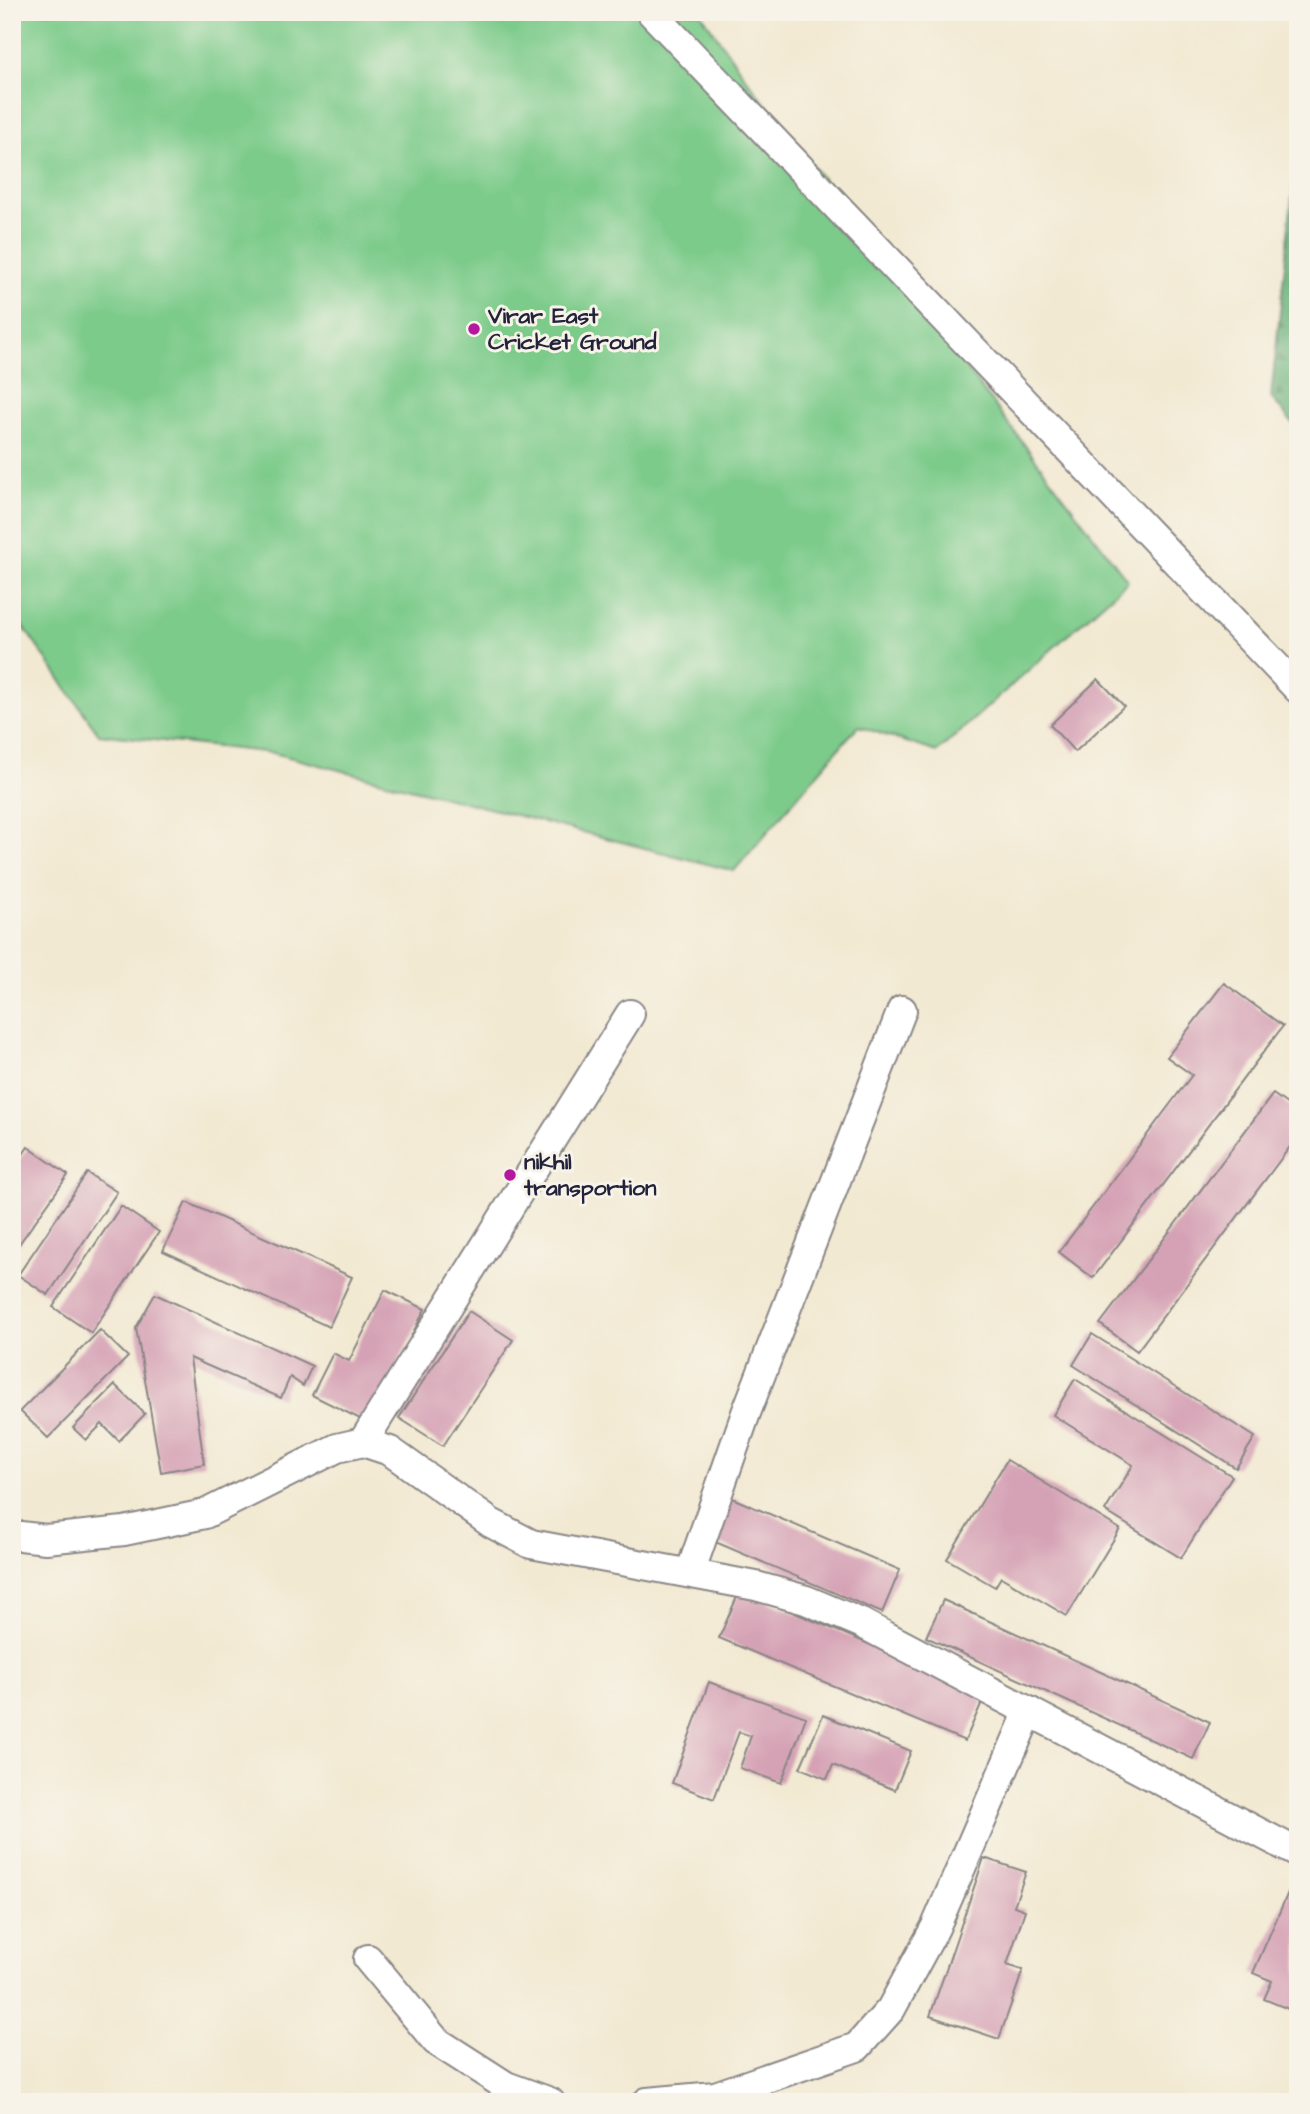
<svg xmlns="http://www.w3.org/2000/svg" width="1310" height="2114" viewBox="0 0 1310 2114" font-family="'Architects Daughter',sans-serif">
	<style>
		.green { fill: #7ccb8a; stroke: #4f7662; stroke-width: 2 }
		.forest { fill: url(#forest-firs); stroke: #446858; stroke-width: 2 }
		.building { fill: #d5a2b5 }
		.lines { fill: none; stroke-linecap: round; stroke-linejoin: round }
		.street-casing { stroke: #8a8686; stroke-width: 32 }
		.street { stroke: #fff; stroke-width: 28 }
		.poi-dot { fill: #b5179e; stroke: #f7f3e8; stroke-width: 2.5 }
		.labels { text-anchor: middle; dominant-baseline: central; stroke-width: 6; stroke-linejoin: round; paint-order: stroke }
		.poi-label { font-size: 23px; font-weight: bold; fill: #22223b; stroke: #f7f3e8; text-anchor: start }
	</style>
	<defs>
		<pattern id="forest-firs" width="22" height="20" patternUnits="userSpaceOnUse" patternTransform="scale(1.75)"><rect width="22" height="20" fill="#65af76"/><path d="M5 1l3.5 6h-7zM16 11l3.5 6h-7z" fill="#538e62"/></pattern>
	</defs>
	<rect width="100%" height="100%" fill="#f7f3e8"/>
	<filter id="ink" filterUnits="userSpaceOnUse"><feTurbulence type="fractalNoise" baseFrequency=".0143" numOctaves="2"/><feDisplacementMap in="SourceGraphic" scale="14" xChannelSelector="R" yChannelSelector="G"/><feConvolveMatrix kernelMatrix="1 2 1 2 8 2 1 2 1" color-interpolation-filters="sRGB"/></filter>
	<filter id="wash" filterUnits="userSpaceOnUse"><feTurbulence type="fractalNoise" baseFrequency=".00686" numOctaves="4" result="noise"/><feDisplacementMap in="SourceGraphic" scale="28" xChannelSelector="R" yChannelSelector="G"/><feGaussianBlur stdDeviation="1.57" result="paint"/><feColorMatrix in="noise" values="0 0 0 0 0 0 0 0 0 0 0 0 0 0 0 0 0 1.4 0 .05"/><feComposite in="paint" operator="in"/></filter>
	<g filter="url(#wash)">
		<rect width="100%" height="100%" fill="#f2e9d2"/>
		<polygon class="green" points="12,12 700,12 745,77 1128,581 937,752 858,726 734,871 273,753 99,734 12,611"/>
		<polygon class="forest" points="1298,139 1298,430 1271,397"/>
		<g id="blocks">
			<g class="building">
				<polygon points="1098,679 1124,706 1075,752 1050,725"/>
				<polygon points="1224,983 1283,1026 1093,1278 1059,1252 1192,1075 1167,1057"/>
				<polygon points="1273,1094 1298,1112 1298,1136 1137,1351 1100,1324"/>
				<polygon points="28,1147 68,1175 12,1254 12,1170"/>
				<polygon points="87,1173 117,1192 48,1295 18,1275"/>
				<polygon points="186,1202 352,1277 329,1327 163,1251"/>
				<polygon points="121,1206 159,1232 91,1333 53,1307"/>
				<polygon points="385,1290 425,1309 368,1423 312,1395 333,1353 349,1361"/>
				<polygon points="155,1294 312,1366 303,1386 290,1377 281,1398 190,1358 204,1464 161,1472 136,1328"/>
				<polygon points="469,1311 513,1340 443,1446 399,1418"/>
				<polygon points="100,1330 128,1357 48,1438 20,1411"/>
				<polygon points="1092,1334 1255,1437 1236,1468 1073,1365"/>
				<polygon points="1075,1379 1232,1476 1181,1558 1105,1511 1133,1465 1053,1415"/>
				<polygon points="115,1385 145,1414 119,1441 102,1424 86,1440 73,1428"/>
				<polygon points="1007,1460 1120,1529 1067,1616 1001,1577 995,1587 947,1559"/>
				<polygon points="732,1498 900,1570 882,1613 713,1541"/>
				<polygon points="740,1590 986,1693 965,1741 719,1638"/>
				<polygon points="943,1600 1210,1722 1193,1759 926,1637"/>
				<polygon points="709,1682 806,1717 781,1783 740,1768 751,1736 739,1732 714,1799 672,1783"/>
				<polygon points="823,1715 911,1751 895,1790 833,1765 827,1779 800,1768"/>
				<polygon points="984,1858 1026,1872 1014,1906 1025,1910 1007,1965 1023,1970 999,2039 930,2016"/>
				<polygon points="1293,1881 1298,1883 1298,2013 1264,1999 1272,1981 1253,1973"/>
			</g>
		</g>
	</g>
	<g filter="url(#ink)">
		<use href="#blocks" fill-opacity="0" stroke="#8a8686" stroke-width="2"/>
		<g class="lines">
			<g class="street-casing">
				<g id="street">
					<polyline points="651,12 1298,689"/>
					<polyline points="363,1442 630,1014"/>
					<polyline points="12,1535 46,1539 124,1531 205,1514 337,1448 363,1442 390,1451 491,1523 531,1544 756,1586 806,1600 861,1623 1298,1853"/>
					<polyline points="690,1573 746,1413 902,1010"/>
					<polyline points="368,1959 436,2041 506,2086 550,2102"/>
					<polyline points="647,2102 715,2096 857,2047 891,2009 935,1928 1029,1711"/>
				</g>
			</g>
			<use href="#street" class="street"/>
		</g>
	</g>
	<g class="poi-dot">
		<circle cx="474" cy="329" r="7"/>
		<circle cx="510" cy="1175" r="7"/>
	</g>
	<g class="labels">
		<g class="poi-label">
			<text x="488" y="316">Virar East<tspan x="488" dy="26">Cricket Ground</tspan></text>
			<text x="524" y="1162">nikhil<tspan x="524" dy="26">transportion</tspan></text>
		</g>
	</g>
	<rect width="1310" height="2114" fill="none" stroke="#f7f3e8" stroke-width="42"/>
</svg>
